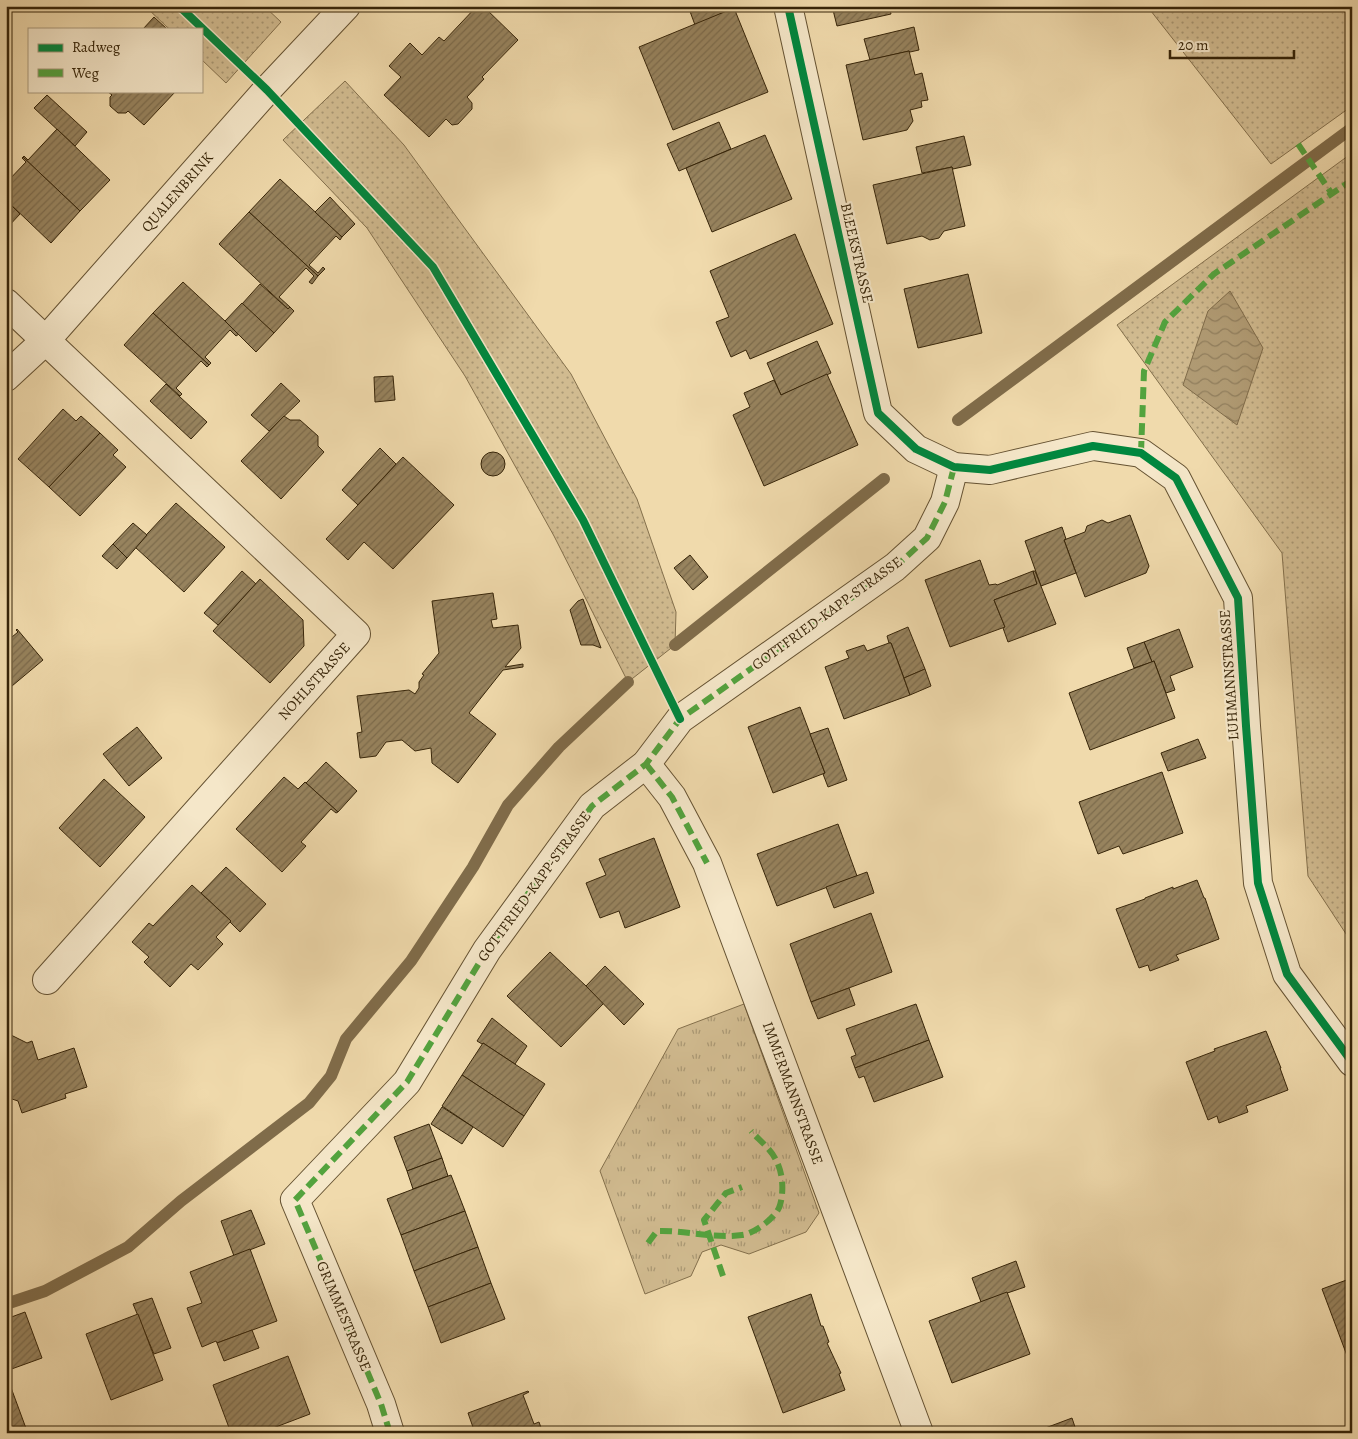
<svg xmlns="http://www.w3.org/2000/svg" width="1358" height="1439" viewBox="0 0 1358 1439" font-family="Alegreya,serif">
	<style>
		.grass { fill: url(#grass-dots); stroke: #84704c }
		.park { fill: url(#park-tufts); stroke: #84704c }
		.water { fill: url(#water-waves); stroke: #806c4a }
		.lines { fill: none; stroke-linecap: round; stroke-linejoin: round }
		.stream { stroke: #806c4a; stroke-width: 12 }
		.building { fill: url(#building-hatch); stroke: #372509 }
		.minor-casing { stroke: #655232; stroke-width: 30 }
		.minor { stroke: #f5e7c9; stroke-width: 28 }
		.quiet { stroke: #53a33e; stroke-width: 6; stroke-dasharray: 12 6; stroke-linecap: butt }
		.cycleway-casing { stroke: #f5e7c9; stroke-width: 11 }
		.cycleway { stroke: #00873e; stroke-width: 8 }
		.labels { text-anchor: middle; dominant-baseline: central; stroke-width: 4.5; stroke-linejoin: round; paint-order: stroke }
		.street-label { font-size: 15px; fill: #372509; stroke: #f5e7c9 }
	</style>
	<defs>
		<pattern id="grass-dots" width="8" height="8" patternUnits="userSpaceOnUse" patternTransform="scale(1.25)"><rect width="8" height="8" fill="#d1bb90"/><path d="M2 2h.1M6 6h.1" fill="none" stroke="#aa9874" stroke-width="1.8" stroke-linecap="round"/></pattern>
		<pattern id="park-tufts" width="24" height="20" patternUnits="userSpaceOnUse" patternTransform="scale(1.25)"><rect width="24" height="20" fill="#d1bb90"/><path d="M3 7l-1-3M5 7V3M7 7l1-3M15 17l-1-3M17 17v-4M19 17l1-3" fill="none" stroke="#aa9874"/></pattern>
		<pattern id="water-waves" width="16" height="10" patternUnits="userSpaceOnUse" patternTransform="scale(1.25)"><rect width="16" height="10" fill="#b19c75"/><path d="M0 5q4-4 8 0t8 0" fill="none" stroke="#917f5e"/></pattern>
		<pattern id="building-hatch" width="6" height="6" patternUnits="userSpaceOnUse" patternTransform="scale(1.25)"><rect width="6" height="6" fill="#97835e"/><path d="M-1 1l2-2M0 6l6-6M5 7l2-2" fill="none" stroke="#7c6b4c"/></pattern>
	</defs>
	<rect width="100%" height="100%" fill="#f0daac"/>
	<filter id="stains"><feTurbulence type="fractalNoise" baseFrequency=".004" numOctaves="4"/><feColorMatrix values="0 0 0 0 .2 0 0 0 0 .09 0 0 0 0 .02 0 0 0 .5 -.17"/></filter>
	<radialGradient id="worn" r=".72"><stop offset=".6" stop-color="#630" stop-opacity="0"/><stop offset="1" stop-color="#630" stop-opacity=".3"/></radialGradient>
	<g class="grass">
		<polygon points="145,6 264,6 281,22 226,83 201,59 201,29 169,29"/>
		<polygon points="1147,6 1352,6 1352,106 1271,164"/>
		<polygon points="345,81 404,145 571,374 637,499 676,612 675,645 628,682 554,536 465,376 367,228 283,140"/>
		<polygon points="1352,153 1352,943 1308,876 1282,553 1117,325"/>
	</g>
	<polygon class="park" points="744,1004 819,1213 806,1232 749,1254 721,1245 702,1252 691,1276 645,1294 600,1171 678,1029"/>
	<polygon class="water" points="1230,291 1263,348 1237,425 1183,385 1208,311"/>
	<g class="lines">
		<g class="stream">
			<polyline points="958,420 1352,128"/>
			<polyline points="675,645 884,479"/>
			<polyline points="6,1304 45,1291 128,1247 181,1201 309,1103 331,1076 346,1039 411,961 473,867 508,805 559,747 628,682"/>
		</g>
	</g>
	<g class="building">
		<polygon points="477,6 483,6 518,40 482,77 484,79 467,97 472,103 472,109 458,124 452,125 446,119 429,137 384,95 401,77 389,66 410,43 422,55 439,37 444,41"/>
		<polygon points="688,6 749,6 749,7 736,12 734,8 695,25"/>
		<polygon points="826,6 889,6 891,14 837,26 833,10 827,11"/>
		<polygon points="734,8 768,92 673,130 639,47"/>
		<polygon points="154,17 167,29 143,29"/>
		<polygon points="914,27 919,50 910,52 909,51 870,60 864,39"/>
		<polygon points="909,51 915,75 922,73 928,100 921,101 922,107 910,110 913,121 907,130 863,140 846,65"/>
		<polygon points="107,91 176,91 144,125 128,111 126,113 118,113 110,106 110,97 112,95"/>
		<polygon points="47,95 87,132 75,146 34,108"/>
		<polygon points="719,122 731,149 679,171 667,144"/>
		<polygon points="57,129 110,180 80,211 23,157 24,156 28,160"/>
		<polygon points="765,135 792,199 712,232 686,168"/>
		<polygon points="964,136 971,165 953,169 952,167 922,173 916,147"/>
		<polygon points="23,157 80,211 51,243 6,200 6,183 26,162 22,158"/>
		<polygon points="952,167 965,226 944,231 939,238 930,240 922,236 887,244 873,185"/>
		<polygon points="280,179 342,237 340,240 336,236 309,265 318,273 323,267 325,269 318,276 249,212"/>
		<polygon points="330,197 355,224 342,237 315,212"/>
		<polygon points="6,200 20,214 6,229"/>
		<polygon points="249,212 318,276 312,284 309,282 314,276 306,268 279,297 290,307 288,309 219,244"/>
		<polygon points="795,234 833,324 750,359 746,350 731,357 716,322 729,317 710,271"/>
		<polygon points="968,274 982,333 918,348 904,289"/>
		<polygon points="183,282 239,334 236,336 230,330 205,357 211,363 209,365 153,313"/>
		<polygon points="260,284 288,309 290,307 294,311 274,333 242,304"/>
		<polygon points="242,303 274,333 256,352 225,321"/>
		<polygon points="153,313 209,365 207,367 201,361 176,388 182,394 180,396 124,345"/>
		<polygon points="817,341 831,373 781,395 767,363"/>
		<polygon points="827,374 858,445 764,486 733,415 750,407 744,393 774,380 781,395"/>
		<polygon points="393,376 395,400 375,402 374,377"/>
		<polygon points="281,383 300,401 269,431 251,415"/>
		<polygon points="166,384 207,422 191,439 150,401"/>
		<polygon points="63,409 76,421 81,416 100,433 49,487 18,459"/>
		<polygon points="284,416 290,420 300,420 318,436 318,446 324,452 281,499 241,461"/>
		<polygon points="100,433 118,450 113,455 126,467 80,516 49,487"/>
		<polygon points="380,448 396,464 358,505 342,490"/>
		<circle cx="493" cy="464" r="12"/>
		<polygon points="403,457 454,505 393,569 364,542 348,560 326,539"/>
		<polygon points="176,503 225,547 184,592 135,547"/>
		<polygon points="1130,515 1149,566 1146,573 1085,597 1064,540 1085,532 1087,526 1102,520 1108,523"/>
		<polygon points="133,523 147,535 127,558 113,544"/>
		<polygon points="1062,527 1066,539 1064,540 1076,573 1041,586 1025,541"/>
		<polygon points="113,544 127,558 117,569 102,556"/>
		<polygon points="690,555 708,577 693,590 674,568"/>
		<polygon points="980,560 989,585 996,584 997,585 1033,571 1037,584 994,600 1005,627 950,647 925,580"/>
		<polygon points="242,571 256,584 218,625 204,613"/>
		<polygon points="1033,571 1035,571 1056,624 1008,642 1003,628 1005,627 994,600 1037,584"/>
		<polygon points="260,579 303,620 304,646 270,683 213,631"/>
		<polygon points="493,593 497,619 491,620 493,628 518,625 521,648 505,667 523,664 523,667 503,670 469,713 496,734 458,783 432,763 431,748 415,751 402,740 386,742 376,756 360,758 357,733 362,732 357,696 409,690 415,694 419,688 419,682 424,675 422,674 439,653 432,601"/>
		<polygon points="583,599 601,648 593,645 581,645 570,610 578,601"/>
		<polygon points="908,627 925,669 904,678 891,643 889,643 887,636"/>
		<polygon points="17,629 43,660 12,686 6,679 6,642 18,632 16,630"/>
		<polygon points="1179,629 1193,667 1170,676 1175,690 1166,693 1154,661 1152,662 1144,642"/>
		<polygon points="1144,642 1152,662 1134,668 1127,648"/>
		<polygon points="889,643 891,643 910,695 844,719 825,667 849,658 846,651 864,645 867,651"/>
		<polygon points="1154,661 1175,718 1090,750 1069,693"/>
		<polygon points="925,669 931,686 910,695 904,678"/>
		<polygon points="800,707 825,773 773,793 748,727"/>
		<polygon points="137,727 162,758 129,786 103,754"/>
		<polygon points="828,728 847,780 828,787 823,774 825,773 810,734"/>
		<polygon points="1198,739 1206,758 1168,771 1161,753"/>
		<polygon points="326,762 357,791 338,812 306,783"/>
		<polygon points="1162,772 1183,833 1123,854 1119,846 1098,854 1079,802"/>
		<polygon points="284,777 298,789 305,782 338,812 336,813 331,809 301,842 306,846 282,872 236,829"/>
		<polygon points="104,779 145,817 100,867 59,828"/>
		<polygon points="838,824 857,876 777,906 757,854"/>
		<polygon points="654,838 680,907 625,928 619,911 600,918 586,883 606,875 599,859"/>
		<polygon points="226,867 266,904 240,932 230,922 231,921 201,893"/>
		<polygon points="867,872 874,893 834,908 826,887"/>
		<polygon points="1197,880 1204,898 1205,898 1219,939 1176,955 1179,960 1150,971 1148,965 1139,968 1116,909 1145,899 1145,898 1173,887 1173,889"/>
		<polygon points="192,885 231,921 216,937 223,944 198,970 191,964 170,987 144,962 149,957 132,942 149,923 153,926"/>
		<polygon points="871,913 892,972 811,1002 790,944"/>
		<polygon points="550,952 604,1003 561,1047 507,996"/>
		<polygon points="605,966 644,1004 624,1025 586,986"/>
		<polygon points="849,988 855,1005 818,1019 811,1002"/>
		<polygon points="916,1004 929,1040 855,1068 851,1057 856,1055 846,1029"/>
		<polygon points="492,1018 527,1046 515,1064 483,1043 482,1044 477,1041"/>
		<polygon points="1266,1031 1281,1068 1280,1068 1288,1090 1246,1106 1248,1112 1219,1123 1217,1116 1208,1120 1186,1062 1215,1051 1214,1049"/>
		<polygon points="9,1034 27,1043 32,1041 38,1060 74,1048 87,1087 65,1094 66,1098 22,1113 18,1101 6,1097 6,1035"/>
		<polygon points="929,1040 943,1077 874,1102 864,1076 859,1078 855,1068"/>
		<polygon points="483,1043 545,1084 524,1116 462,1075"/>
		<polygon points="462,1075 524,1116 503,1147 442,1106"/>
		<polygon points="442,1107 473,1127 462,1144 431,1124"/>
		<polygon points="429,1124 442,1158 407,1171 394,1137"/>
		<polygon points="442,1158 448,1176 413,1189 407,1171"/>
		<polygon points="451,1175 465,1211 401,1235 387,1199"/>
		<polygon points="251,1210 265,1244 234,1256 221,1221"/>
		<polygon points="465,1211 478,1247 414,1271 401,1235"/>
		<polygon points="478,1247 491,1283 428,1307 414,1271"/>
		<polygon points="250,1249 277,1321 217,1343 216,1341 202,1347 187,1308 202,1303 190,1272"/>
		<polygon points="1016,1261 1025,1287 981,1302 972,1278"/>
		<polygon points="1352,1278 1352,1360 1349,1361 1322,1289"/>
		<polygon points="491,1283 505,1319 441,1343 428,1307"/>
		<polygon points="1007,1292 1030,1354 952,1383 929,1321"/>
		<polygon points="811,1294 821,1326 823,1326 829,1342 827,1343 841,1373 839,1374 845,1390 783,1413 748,1317"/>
		<polygon points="152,1298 171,1348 154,1354 133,1304"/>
		<polygon points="25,1312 42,1358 6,1371 6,1319"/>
		<polygon points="138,1314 163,1380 111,1400 86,1334"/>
		<polygon points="252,1330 259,1348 224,1361 217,1343"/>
		<polygon points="288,1356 310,1414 260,1433 231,1433 213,1385"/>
		<polygon points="6,1374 27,1431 21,1433 6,1433"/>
		<polygon points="528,1391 529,1392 523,1395 534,1424 539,1422 543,1433 475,1433 468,1413"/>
		<polygon points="1072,1418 1077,1433 1032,1433"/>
	</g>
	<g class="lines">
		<g class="minor-casing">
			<g id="minor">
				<polyline points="788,6 878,413 916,449 954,467 990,470 1093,446 1141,453 1176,478 1238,598 1246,726 1258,883 1287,974 1352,1062"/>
				<polyline points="6,303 356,634 47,980"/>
				<polyline points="6,377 46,340 267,90 346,6"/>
				<polyline points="646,764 672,797 707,863 919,1433"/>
				<polyline points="390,1433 381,1404 295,1200 407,1082 487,950 592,806 646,764 680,719 895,567 927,538 945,502 954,467"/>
			</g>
		</g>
		<use href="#minor" class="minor"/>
		<g class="quiet">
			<polyline points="1298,144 1332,194"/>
			<polyline points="1141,453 1144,371 1165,322 1214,274 1352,180"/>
			<polyline points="646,764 672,797 707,863"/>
			<path d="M648 1243 657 1231C686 1230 713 1239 742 1235 754 1234 777 1217 780 1205 784 1191 783 1173 776 1160 771 1149 758 1139 751 1131"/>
			<polyline points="723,1276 704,1220 726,1193 742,1187"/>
			<polyline points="390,1433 381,1404 295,1200 407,1082 487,950 592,806 646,764 680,719 895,567 927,538 945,502 954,467 951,466"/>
		</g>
		<g class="cycleway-casing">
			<g id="cycleway">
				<polyline points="179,6 267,90 433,267 583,520 680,719"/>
				<polyline points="788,6 878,413 916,449 954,467 990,470 1093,446 1141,453 1176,478 1238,598 1246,726 1258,883 1287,974 1352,1062"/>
			</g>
		</g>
		<use href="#cycleway" class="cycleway"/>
	</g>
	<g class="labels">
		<g class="street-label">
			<text transform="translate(177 192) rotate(-49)">QUALENBRINK</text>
			<text transform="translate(857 253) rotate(77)">BLEEKSTRASSE</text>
			<text transform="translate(827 613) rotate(-36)">GOTTFRIED-KAPP-STRASSE</text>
			<text transform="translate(1229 675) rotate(-94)">LUHMANNSTRASSE</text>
			<text transform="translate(314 681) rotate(-48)">NOHLSTRASSE</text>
			<text transform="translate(534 886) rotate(-54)">GOTTFRIED-KAPP-STRASSE</text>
			<text transform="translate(793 1093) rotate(70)">IMMERMANNSTRASSE</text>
			<text transform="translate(344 1316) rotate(67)">GRIMMESTRASSE</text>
		</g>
	</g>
	<rect width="1358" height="1439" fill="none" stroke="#f0daac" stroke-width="25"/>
	<rect x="8" y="8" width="1343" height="1424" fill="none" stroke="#372509" stroke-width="2.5"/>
	<rect x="12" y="12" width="1333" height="1414" fill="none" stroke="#372509"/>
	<rect x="28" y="28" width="175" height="65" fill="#f5e7c9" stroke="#a9997c"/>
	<rect x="38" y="44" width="25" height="8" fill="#00873e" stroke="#a9997c"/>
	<text x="72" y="52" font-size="15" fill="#372509">Radweg</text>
	<rect x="38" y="69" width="25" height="8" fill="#53a33e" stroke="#a9997c"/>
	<text x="72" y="78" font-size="15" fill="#372509">Weg</text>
	<path d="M1170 50v8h124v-8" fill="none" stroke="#372509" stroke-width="2.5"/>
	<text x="1178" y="50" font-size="15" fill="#372509" stroke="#f5e7c9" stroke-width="4" paint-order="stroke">20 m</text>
	<rect width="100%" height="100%" filter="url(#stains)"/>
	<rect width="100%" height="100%" fill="url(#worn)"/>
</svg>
